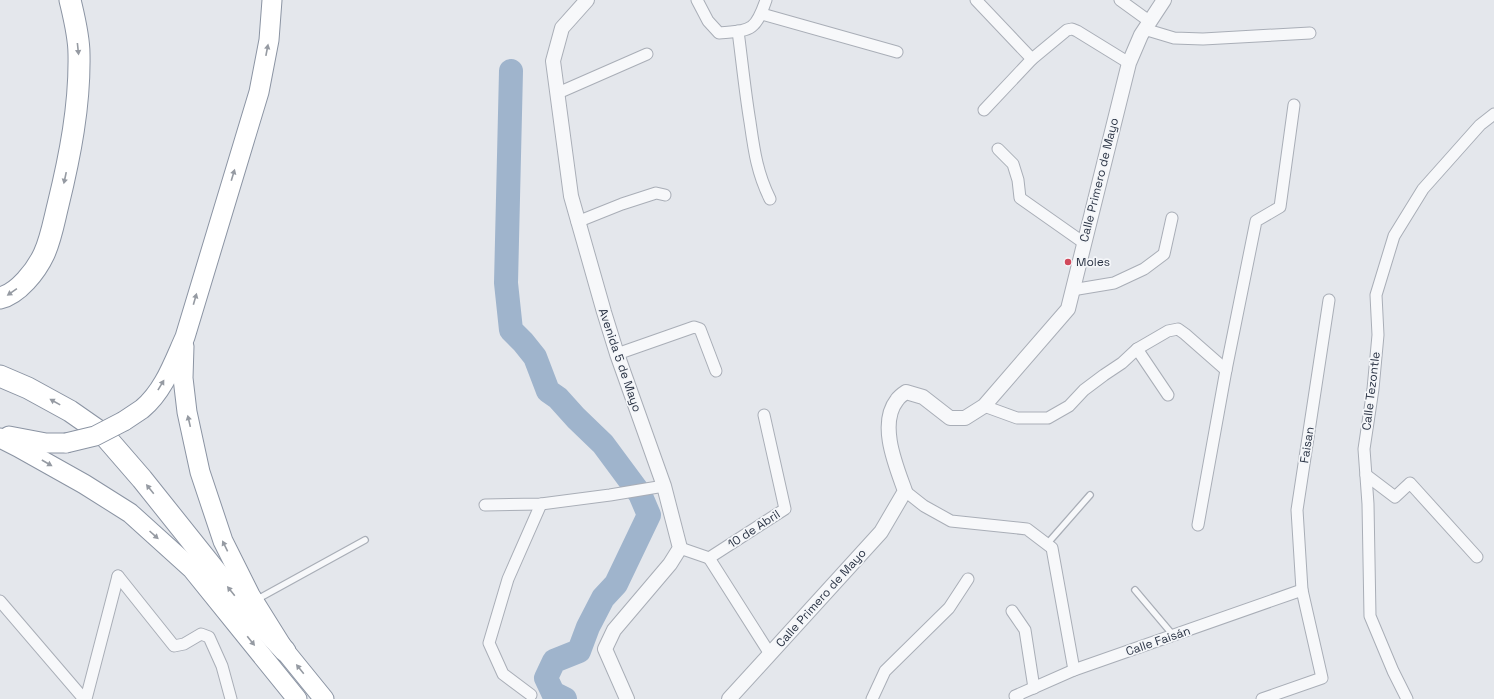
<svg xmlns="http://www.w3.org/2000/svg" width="1494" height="699" viewBox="0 0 1494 699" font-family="'Space Grotesk',sans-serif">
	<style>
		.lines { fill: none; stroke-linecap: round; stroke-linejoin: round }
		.river { stroke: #9fb4cc; stroke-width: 24 }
		.service-casing { stroke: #a9aeb7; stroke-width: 8 }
		.minor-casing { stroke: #a9aeb7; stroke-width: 13 }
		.tertiary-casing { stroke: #a9aeb7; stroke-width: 16 }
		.trunk-casing { stroke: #8b94a3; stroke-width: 21 }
		.motorway-casing { stroke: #8b94a3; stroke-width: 23 }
		.service { stroke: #f7f8fa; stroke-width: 5.5 }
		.minor { stroke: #f7f8fa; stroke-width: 11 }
		.tertiary { stroke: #f7f8fa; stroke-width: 14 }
		.trunk { stroke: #fff; stroke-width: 19 }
		.motorway { stroke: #fff; stroke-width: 21 }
		.trunk-bridge-casing { stroke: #8b94a3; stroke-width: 21; stroke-linecap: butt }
		.trunk-bridge { stroke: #fff; stroke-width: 19 }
		.oneway { fill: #959aa2 }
		.poi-dot { fill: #d1495b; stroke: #f4f6f9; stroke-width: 1.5 }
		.labels { text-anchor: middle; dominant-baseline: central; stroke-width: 3.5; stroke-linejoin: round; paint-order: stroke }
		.street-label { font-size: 12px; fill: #2b3445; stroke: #f4f6f9 }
		.poi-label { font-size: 12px; fill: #2b3445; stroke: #f4f6f9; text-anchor: start }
	</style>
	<rect width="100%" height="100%" fill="#e4e7ec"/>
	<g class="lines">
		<polyline class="river" points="511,71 506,283 511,330 523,342 535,357 548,391 558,398 576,418 603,444 640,494 649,515 616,584 603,598 588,627 579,651 554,661 546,678 553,693 565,699"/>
		<g class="service-casing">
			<g id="service">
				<polyline points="1047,544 1090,495"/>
				<polyline points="1135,590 1173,635"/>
				<polyline points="256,600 365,540"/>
			</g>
		</g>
		<g class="minor-casing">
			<g id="minor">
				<path d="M697 0 708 21 719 33C751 30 755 32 766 0"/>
				<polyline points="976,0 1032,59"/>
				<polyline points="1120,0 1149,21"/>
				<polyline points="762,14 897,52"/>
				<polyline points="1144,29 1174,38 1203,39 1310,33"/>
				<path d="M738 31C742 61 745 92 750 122 754 150 757 173 770 199"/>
				<polyline points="558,93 647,54"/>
				<polyline points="984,110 1032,59 1067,30 1072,29 1077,31 1129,63"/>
				<polyline points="998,149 1013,164 1018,180 1020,198 1084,243"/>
				<polyline points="577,222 622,204 656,193 665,195"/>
				<polyline points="1072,290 1114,283 1144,269 1164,254 1172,218"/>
				<polyline points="1137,349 1168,395"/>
				<polyline points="617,354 694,327 700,329 716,371"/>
				<polyline points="984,406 1017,418 1048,418 1069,406 1084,390 1104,375 1122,363 1137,349 1168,331 1178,329 1185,334 1226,370"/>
				<polyline points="1366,475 1395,497 1410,483 1477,557"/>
				<polyline points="905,491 924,506 951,521 1027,529 1052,548 1074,670"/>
				<polyline points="485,505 541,504 610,495 664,486"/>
				<polyline points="1198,525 1226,370 1256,221 1280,207 1294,105"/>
				<polyline points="680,548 709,558 785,509 764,415"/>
				<polyline points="709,558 770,654"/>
				<polyline points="118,576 174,646 184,644 201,634 209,637 222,666 231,699"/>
				<polyline points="0,601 84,699"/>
				<polyline points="1012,611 1025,630 1034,688"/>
				<polyline points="531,695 503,674 489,643 508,579 541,504"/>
				<polyline points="86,699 118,576"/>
				<polyline points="872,699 885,671 949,608 968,579"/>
				<polyline points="1018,699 1015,696 1074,670 1302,590"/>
				<polyline points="1262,699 1322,678 1302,590 1297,510 1329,300"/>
				<polyline points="1407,699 1393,671 1370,616 1368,504 1364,449 1373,389 1378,335 1376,295 1394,236 1423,189 1480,125 1494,114"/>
			</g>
		</g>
		<g class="tertiary-casing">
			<g id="tertiary">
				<polyline points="587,0 562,28 553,61 571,196 604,312 617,354 664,486 680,548 670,564 614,630 605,649 627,699"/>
				<path d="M729 699 881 532 905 491C896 466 878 424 897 400 899 397 903 394 906 392L923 397 950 418H965L984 406 1068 309 1129 63 1141 35 1164 0"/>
			</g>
		</g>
		<g class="trunk-casing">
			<g id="trunk">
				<polyline points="184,346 183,378 187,412 200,472 223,541 250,595 285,651 324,699"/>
				<path d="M124 421C130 417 136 413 142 409 164 391 174 361 185 337L259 92 269 40 272 0"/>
				<polyline points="9,436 46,443 66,443"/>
				<polyline points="0,438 18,447 84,484 130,513 192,569 297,699"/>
			</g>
		</g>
		<g class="motorway-casing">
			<g id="motorway">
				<path d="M0 298C18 294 36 271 44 254 51 239 54 221 58 205 70 156 80 105 79 54 79 36 74 17 70 0"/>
				<polyline points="0,376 28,388 70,411 103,434 142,479 241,603 285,651"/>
			</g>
		</g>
		<use href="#service" class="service"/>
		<use href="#minor" class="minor"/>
		<use href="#tertiary" class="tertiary"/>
		<use href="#trunk" class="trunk"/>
		<use href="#motorway" class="motorway"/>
		<g class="trunk-bridge-casing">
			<polyline id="trunk-bridge" points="66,443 95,436 124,421"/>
		</g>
		<use href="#trunk-bridge" class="trunk-bridge"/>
	</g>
	<defs><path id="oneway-solid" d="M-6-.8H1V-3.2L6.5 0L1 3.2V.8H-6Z"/></defs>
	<g class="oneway">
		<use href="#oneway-solid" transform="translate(78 49) rotate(84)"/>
		<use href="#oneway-solid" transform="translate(267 50) rotate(-79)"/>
		<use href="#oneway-solid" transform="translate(233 175) rotate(-73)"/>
		<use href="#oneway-solid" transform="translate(65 178) rotate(102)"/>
		<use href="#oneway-solid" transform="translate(12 292) rotate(145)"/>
		<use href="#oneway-solid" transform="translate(195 299) rotate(-74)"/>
		<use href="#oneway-solid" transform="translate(161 385) rotate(-59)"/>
		<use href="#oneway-solid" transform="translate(55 402) rotate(-151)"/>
		<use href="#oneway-solid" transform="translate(189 421) rotate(-103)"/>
		<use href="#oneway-solid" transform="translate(47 463) rotate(30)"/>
		<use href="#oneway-solid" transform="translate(150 489) rotate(-129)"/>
		<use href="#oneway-solid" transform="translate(154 535) rotate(42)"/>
		<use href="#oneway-solid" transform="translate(225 546) rotate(-116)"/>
		<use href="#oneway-solid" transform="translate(231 591) rotate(-129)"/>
		<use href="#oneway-solid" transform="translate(251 641) rotate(51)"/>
		<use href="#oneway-solid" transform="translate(300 669) rotate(-129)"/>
	</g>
	<circle class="poi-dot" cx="1068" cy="262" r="4"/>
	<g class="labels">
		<g class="street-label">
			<text transform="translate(1099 180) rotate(-76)">Calle Primero de Mayo</text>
			<text transform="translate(620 360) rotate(71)">Avenida 5 de Mayo</text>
			<text transform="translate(1371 391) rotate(-83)">Calle Tezontle</text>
			<text transform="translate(1307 445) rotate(-81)">Faisan</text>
			<text transform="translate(754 529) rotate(-33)">10 de Abril</text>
			<text transform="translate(821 598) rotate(-48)">Calle Primero de Mayo</text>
			<text transform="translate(1158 641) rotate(-19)">Calle Faisán</text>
		</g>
		<g class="poi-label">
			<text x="1076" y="262">Moles</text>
		</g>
	</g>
</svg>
